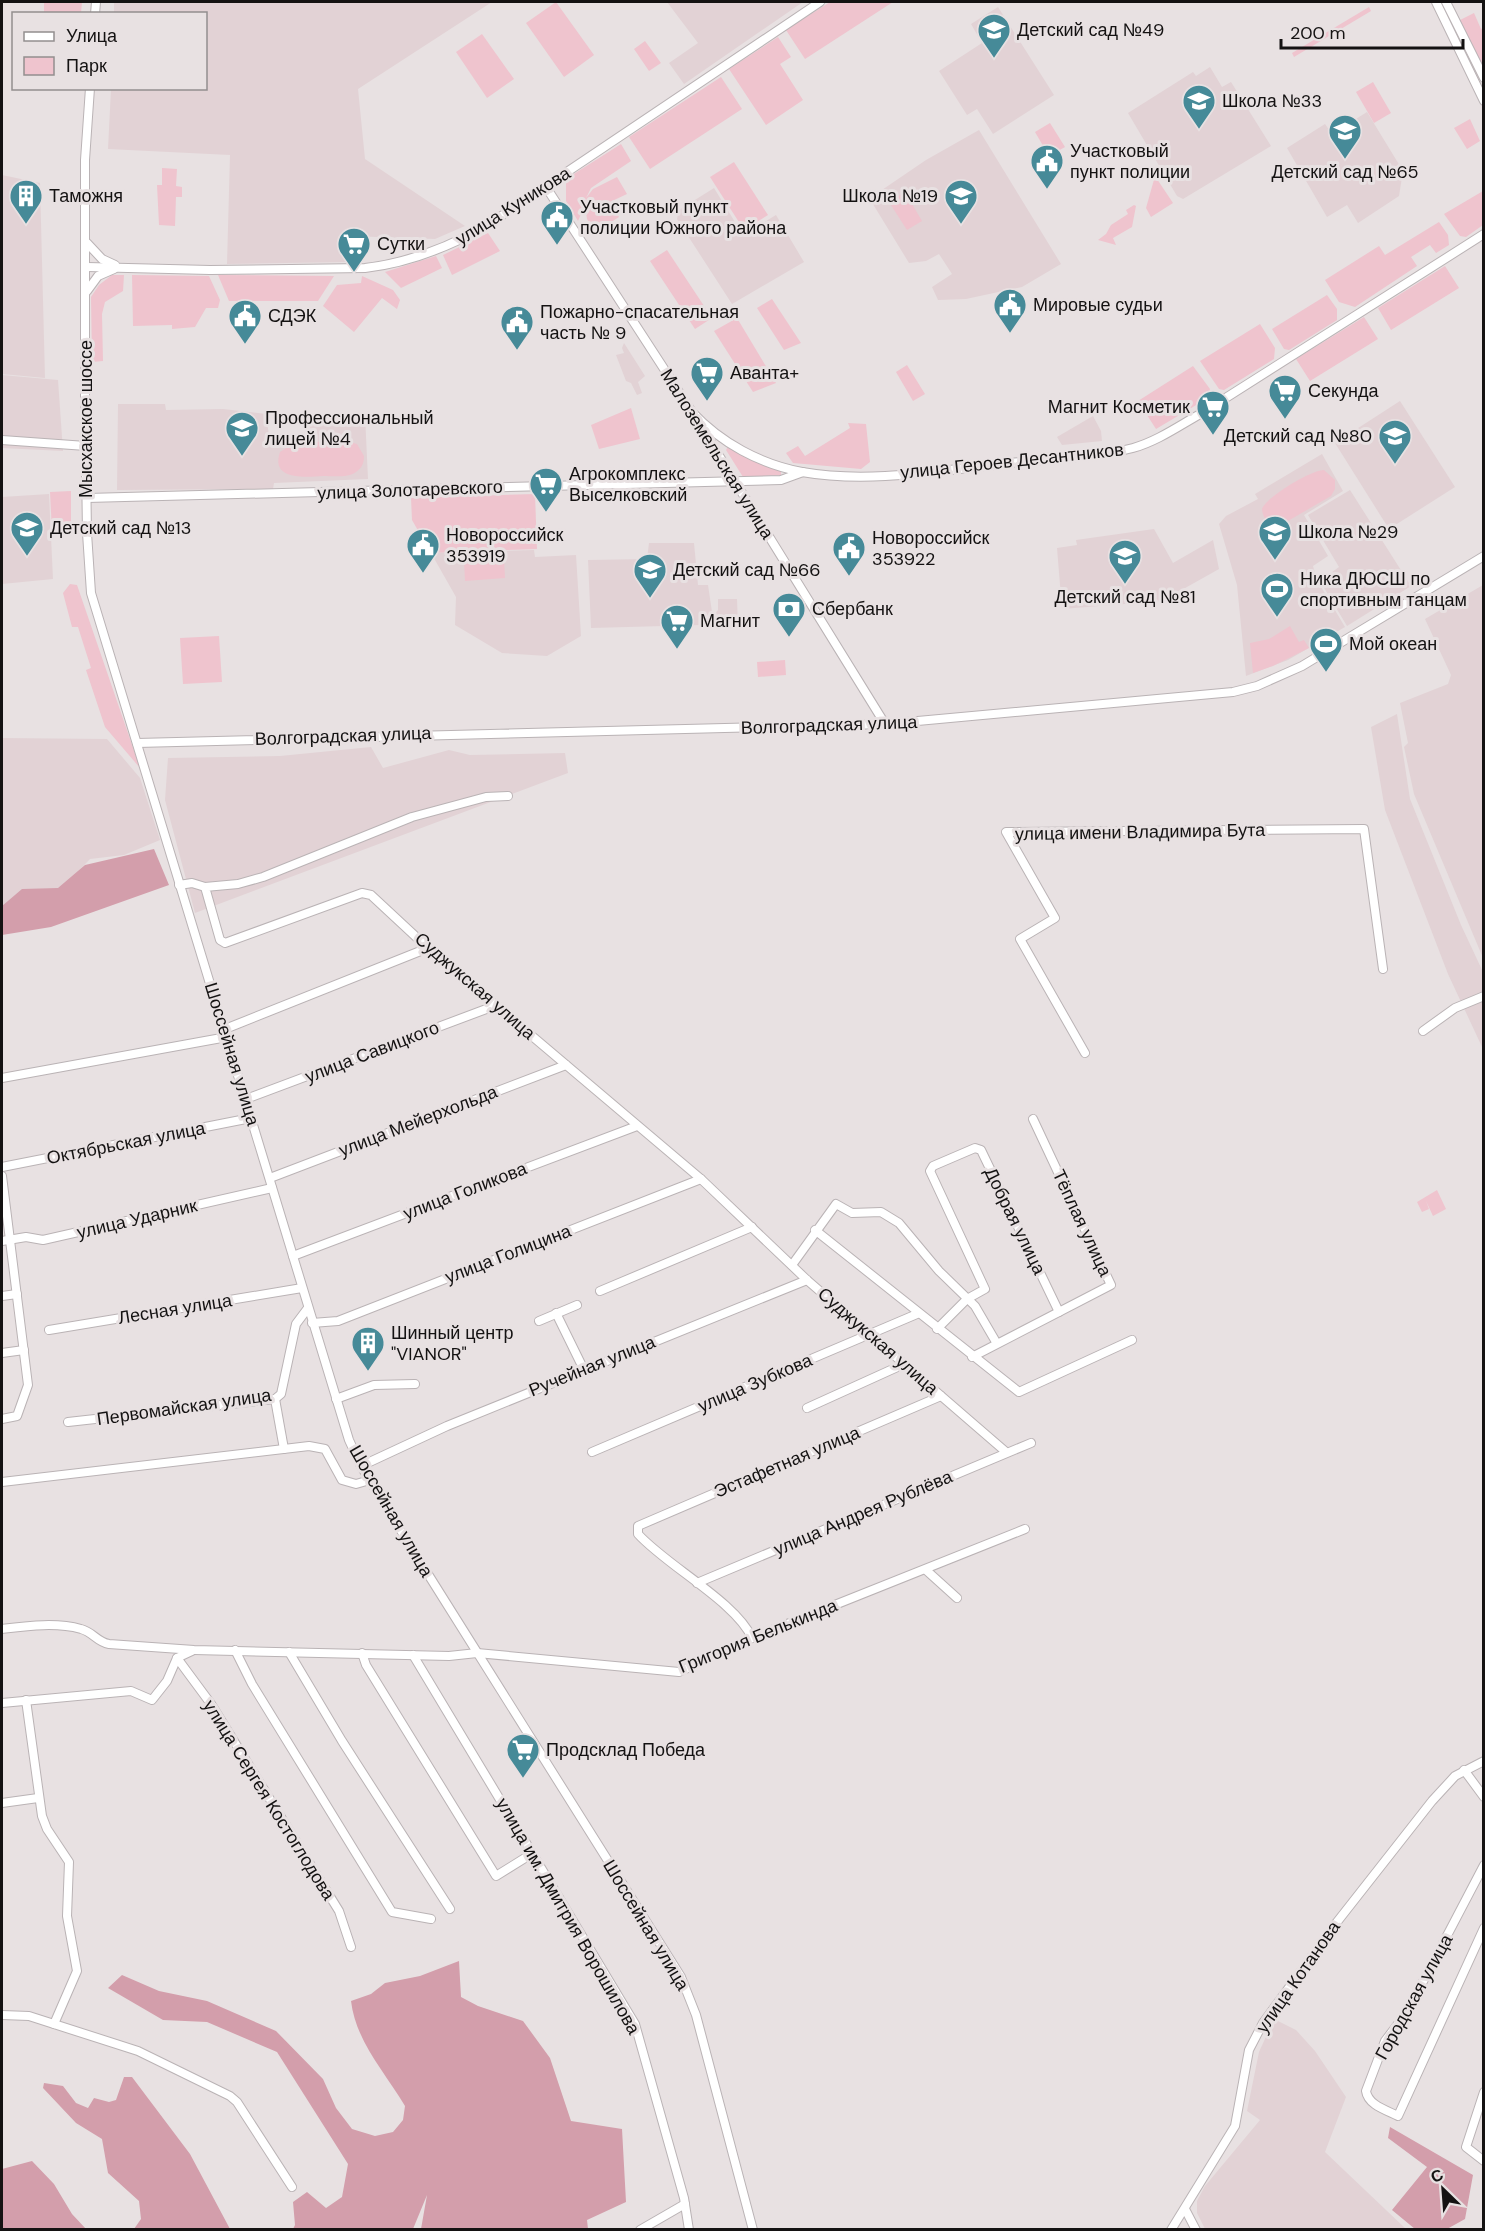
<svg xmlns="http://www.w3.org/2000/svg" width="1485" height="2231" viewBox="0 0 1485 2231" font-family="'DM Sans',sans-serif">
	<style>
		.built { fill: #e2d2d5 }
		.green { fill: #efc4ce }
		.forest { fill: #d39eab }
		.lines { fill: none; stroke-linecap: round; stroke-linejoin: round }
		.minor-casing { stroke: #bab3b5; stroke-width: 10 }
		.minor { stroke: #fff; stroke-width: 8 }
		.labels { text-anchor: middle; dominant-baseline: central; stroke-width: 6; stroke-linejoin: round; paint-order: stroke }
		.poi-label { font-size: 18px; fill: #141212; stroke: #e8e1e2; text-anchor: start }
		.street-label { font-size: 18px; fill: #141212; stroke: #e8e1e2 }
	</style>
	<rect width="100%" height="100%" fill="#e8e1e2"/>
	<g class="built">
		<polygon points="114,2 492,2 358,89 365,159 465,226 435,239 348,236 348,262 227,264 230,155 108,149 111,89 206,88 206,14 114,13"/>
		<polygon points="667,2 803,2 684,84 669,63 698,43"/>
		<polygon points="998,7 1054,95 993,134 977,109 967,115 939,71 982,43 971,24"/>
		<polygon points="1210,67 1222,87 1231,82 1271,146 1183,199 1177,196 1128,113 1193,72 1196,76"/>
		<polygon points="1367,112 1403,171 1399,196 1358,223 1347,205 1327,217 1287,148 1325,124 1332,134"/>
		<polygon points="979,130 1061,264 1022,287 966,299 938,300 932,287 952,274 939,254 926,261 909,263 868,196 876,194 926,160"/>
		<polygon points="2,175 40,183 45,378 2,374"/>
		<polygon points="714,188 743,235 776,215 804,262 732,304 677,219 679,210"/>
		<polygon points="624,343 645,376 638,382 642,393 637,395 631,383 626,381 616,355 624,353 622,348"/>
		<polygon points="2,375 58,380 63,451 2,448"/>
		<polygon points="1400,401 1455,487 1389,529 1335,443"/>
		<polygon points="118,404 165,404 166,410 223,409 266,414 269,436 310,432 309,415 365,415 368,479 274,483 273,489 117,490"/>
		<polygon points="1093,416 1101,431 1102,441 1062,445 1057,437"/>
		<polygon points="1322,454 1343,491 1304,515 1328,556 1313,566 1317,580 1345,627 1288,660 1246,676 1237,585 1219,524 1226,516 1258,499 1255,494"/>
		<polygon points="1350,490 1411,586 1347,626 1320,581 1339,567 1308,515"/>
		<polygon points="49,494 53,579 2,584 2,497"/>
		<polygon points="1154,529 1173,563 1213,540 1219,569 1162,601 1062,609 1057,548 1077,545 1076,540"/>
		<polygon points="649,543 694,543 698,585 708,585 712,612 701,625 591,628 588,560 647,559"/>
		<polygon points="534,550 535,557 576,555 581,636 547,656 502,653 455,625 456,597 431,553"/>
		<polygon points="1483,585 1483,958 1414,794 1404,747 1408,743 1400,703 1448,684 1451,675 1425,619"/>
		<polygon points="718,599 737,599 738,626 701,629 718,610"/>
		<polygon points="1397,714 1410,799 1461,925 1483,972 1483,1049 1448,974 1385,810 1371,727"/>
		<polygon points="2,738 107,739 140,778 160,840 124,855 90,859 61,889 19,892 2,906"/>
		<polygon points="371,747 383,768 449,750 470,755 565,753 568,773 195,913 165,800 168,758 280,756"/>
		<polygon points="1274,2019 1296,2030 1315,2051 1346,2097 1325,2152 1406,2229 1205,2229 1197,2213 1197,2201 1205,2186 1260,2120 1247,2111 1259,2052"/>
	</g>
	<g class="green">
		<polygon points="44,2 82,2 81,13 44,13"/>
		<polygon points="556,2 594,55 564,77 526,23"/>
		<polygon points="830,2 893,2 805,59 786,30"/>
		<polygon points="1369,7 1371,11 1294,57 1292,53"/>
		<polygon points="1474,13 1481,29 1483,28 1483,66 1460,20"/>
		<polygon points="482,34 514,79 487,98 456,52"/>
		<polygon points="778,37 791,57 780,64 803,100 766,125 729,69"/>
		<polygon points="645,41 661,63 649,71 634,49"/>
		<polygon points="721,77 742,109 650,169 629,137"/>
		<polygon points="1373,82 1391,113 1374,123 1356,92"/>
		<polygon points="1470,119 1480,141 1467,149 1454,128"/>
		<polygon points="1050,123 1065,147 1049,156 1035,132"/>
		<polygon points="621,144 631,161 591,188 586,198 593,189 617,177 627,194 610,202 619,217 596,232 587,219 585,205 578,221 566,201 566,179"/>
		<polygon points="734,162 768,215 744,230 710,177"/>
		<polygon points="162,168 177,169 176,186 182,187 182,197 176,197 175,226 159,225 157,185 162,185"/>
		<polygon points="1155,176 1173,203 1151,217 1146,208"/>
		<polygon points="1483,191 1483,225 1466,237 1460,236 1444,214"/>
		<polygon points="905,192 922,221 907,230 889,202"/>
		<polygon points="1134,205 1136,206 1132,227 1113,238 1116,245 1098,240 1106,234 1111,225 1128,214 1126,210"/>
		<polygon points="1439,222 1448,235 1449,245 1436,253 1430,245 1411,257 1417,266 1355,307 1339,302 1325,280 1379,246 1385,255"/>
		<polygon points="488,233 500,251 452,275 443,255"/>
		<polygon points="667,250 712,318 695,329 650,261"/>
		<polygon points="436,256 442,268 401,288 385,272"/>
		<polygon points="1445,266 1459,288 1391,330 1378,308"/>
		<polygon points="112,275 124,275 123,291 105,302 102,314 103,361 92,362 91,297 99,285"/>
		<polygon points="132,275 209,276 220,300 218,308 206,308 195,327 172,329 172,325 133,326"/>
		<polygon points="218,275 334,276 318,301 229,301"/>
		<polygon points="362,276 393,290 400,300 397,309 382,298 354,332 323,306 337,285 361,283"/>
		<polygon points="1327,295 1337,309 1337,320 1289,350 1284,349 1272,329"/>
		<polygon points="772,299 801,343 784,350 757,308"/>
		<polygon points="1364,317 1378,339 1310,381 1296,359"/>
		<polygon points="737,318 776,383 753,392 714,331"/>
		<polygon points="1260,324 1275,348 1274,359 1224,390 1219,389 1200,361"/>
		<polygon points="907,365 925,394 913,401 896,372"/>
		<polygon points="1193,366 1210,389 1208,398 1156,429 1138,401"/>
		<polygon points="631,408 640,439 599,449 591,425"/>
		<polygon points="848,423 866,424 870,462 861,469 793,463 786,453 798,446 805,456 850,428"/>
		<path d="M346 441 357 444 364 456C364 463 362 468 356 472 348 478 333 476 323 476 306 477 270 481 280 452L294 443Z"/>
		<polygon points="729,445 781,469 781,475 743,477 726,450"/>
		<path d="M1324 470 1335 480V489L1331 496 1281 525C1270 526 1263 520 1262 509 1266 497 1311 470 1324 470Z"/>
		<polygon points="71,491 71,531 52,532 50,492"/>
		<polygon points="535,494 537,549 431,553 412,520 411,498"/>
		<polygon points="504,558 505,578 465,581 464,561"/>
		<polygon points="70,584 77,585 140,768 105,727 86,670 91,668 78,627 72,627 63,593"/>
		<polygon points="1290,626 1299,642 1304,640 1309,648 1273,666 1253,673 1250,643 1269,639"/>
		<polygon points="219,636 222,682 183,684 180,638"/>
		<polygon points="785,660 786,675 758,677 757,662"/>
		<polygon points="1437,1190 1446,1209 1433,1216 1426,1201 1429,1209 1422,1212 1417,1202"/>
	</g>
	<g class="forest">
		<polygon points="154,849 169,885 51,927 2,935 2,906 22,889 58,888 85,865"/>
		<path d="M459 1961 461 1997 478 2006 523 2021 550 2058 571 2121 622 2129 626 2202 587 2220 588 2229H421L427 2195 413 2229H293L295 2225 293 2202 307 2192 326 2208 342 2197 348 2164 277 2052 207 2022 163 2020 108 1988 122 1975 159 1991 207 2001 276 2031 323 2079 336 2108 352 2129 375 2136 393 2132 403 2120 405 2106C385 2072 356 2042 351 2001L371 1994 385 1983 420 1976Z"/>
		<polygon points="124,2077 132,2077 190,2154 230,2229 134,2229 141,2219 139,2201 108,2173 102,2139 76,2123 43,2088 44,2083 63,2086 76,2103 88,2108 94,2098 109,2102 116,2100"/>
		<polygon points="1390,2127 1473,2175 1465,2219 1447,2229 1415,2229 1392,2210 1427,2167 1388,2138"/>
		<polygon points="32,2161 54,2184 72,2214 86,2229 2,2229 2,2169"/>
	</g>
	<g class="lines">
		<g class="minor-casing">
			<g id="minor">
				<polyline points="1436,2 1484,101"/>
				<polyline points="1446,2 1484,78"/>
				<polyline points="95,14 96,2"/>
				<polyline points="90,88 85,160 85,397 87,533 91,593 349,1440 361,1466 421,1563 681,1977 696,2015 753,2230"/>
				<polyline points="546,187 692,412 885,724"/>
				<polyline points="87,243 102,259 115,265"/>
				<path d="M87 267 210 270 365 268C409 263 449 247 488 225L820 2"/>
				<polyline points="87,291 98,276 114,269"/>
				<path d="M692 412C721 443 760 464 802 472 870 484 943 470 1011 463 1051 459 1094 458 1133 448 1158 441 1180 425 1202 413L1484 234"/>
				<polyline points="2,440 86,446"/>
				<polyline points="87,498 781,480 803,472"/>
				<polyline points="137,743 885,724 1233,692 1257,686 1302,666 1484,556"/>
				<polyline points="508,796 486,797 412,817 263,877 238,884 205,887 220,940 225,943 362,893 371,895 428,948 701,1179 807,1280 1006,1452"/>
				<polyline points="179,885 192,883 205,887"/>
				<polyline points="225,1029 428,948"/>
				<polyline points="1423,1031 1455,1008 1484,996"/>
				<polyline points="1085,1053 1020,939 1055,918 1006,832 1364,829 1383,969"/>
				<polyline points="2,1078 227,1037"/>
				<polyline points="246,1099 497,1005"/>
				<polyline points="2,1167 251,1118"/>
				<polyline points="2,1176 28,1385 17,1416 2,1419"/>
				<polyline points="270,1178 566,1065"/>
				<polyline points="815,1230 1019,1392 1132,1340"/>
				<polyline points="2,1241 26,1237 43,1240 272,1188"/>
				<polyline points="293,1256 637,1126"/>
				<polyline points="792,1265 836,1204 852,1213 881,1212 899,1223 939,1271 975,1306 996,1342"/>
				<polyline points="600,1291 752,1227"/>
				<polyline points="2,1296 17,1294"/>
				<polyline points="556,1313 584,1370"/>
				<polyline points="539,1321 577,1305"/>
				<polyline points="312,1323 338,1321 701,1179"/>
				<polyline points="937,1329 967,1299 985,1289 930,1171 933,1166 975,1148 981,1150 1059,1312"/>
				<polyline points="49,1330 302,1288"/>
				<polyline points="2,1353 24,1350"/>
				<polyline points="972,1357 1111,1285 1033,1119"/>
				<polyline points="275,1399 284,1449"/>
				<polyline points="336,1399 374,1385 415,1384"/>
				<polyline points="807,1408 904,1364"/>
				<polyline points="68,1422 275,1399 281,1394 296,1324 308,1308"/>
				<polyline points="592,1452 917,1314"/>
				<polyline points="361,1466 447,1426 807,1280"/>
				<polyline points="2,1482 309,1446 325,1449 342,1480 356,1484 370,1480"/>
				<polyline points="926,1570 957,1598"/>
				<polyline points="697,1583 1031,1443"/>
				<path d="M2 1629C27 1626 56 1622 81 1629 93 1632 97 1642 109 1644L194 1650 449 1656 477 1653 679 1672 752 1638 1025 1529"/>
				<path d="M752 1638C736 1602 667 1566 638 1534V1526L941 1396"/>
				<polyline points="235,1650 252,1684 392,1912 431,1919"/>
				<polyline points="289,1652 342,1741 450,1909"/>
				<polyline points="362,1653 366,1665 496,1876 533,1853"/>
				<polyline points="413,1655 635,2024 684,2198 689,2230"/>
				<polyline points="177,1658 211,1704 339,1911 351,1947"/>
				<polyline points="26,1700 42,1816 47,1829 69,1862 67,1916 77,1971 54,2024"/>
				<polyline points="2,1703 131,1691 152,1700 167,1681 177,1658 192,1651"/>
				<polyline points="1464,1770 1484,1797"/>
				<polyline points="2,1803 38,1798"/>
				<path d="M1484 1865 1407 2012 1385 2041 1366 2091C1368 2105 1386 2110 1398 2116L1484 1928"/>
				<polyline points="2,2015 29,2016 138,2051 230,2096 237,2102 292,2187"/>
				<polyline points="1484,2092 1466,2147 1484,2161"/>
				<polyline points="1185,2209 1196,2230"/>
				<polyline points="640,2230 685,2204"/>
				<polyline points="1171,2230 1235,2126 1249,2050 1263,2023 1337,1922 1432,1801 1455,1776 1484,1761"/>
			</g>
		</g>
		<use href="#minor" class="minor"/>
	</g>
	<defs>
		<g id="school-pin" transform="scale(1.725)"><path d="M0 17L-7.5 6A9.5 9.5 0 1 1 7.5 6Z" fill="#468a98" stroke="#e8e1e2"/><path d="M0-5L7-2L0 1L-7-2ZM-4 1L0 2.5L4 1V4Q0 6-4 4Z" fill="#fff"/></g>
		<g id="civic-pin" transform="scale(1.725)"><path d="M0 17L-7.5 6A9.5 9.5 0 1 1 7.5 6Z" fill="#468a98" stroke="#e8e1e2"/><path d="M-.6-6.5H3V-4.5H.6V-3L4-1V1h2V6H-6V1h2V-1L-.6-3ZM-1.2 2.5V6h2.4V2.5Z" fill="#fff"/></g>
		<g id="building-pin" transform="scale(1.725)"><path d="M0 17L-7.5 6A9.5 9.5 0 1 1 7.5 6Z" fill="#468a98" stroke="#e8e1e2"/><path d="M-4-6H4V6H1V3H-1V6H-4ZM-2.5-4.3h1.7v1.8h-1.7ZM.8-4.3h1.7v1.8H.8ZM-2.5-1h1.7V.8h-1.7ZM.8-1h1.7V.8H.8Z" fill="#fff"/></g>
		<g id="supermarket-pin" transform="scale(1.725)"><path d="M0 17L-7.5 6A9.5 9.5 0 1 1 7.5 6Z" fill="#468a98" stroke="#e8e1e2"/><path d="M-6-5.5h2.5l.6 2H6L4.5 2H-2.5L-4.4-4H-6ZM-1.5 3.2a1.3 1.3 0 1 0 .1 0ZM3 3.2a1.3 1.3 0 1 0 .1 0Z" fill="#fff"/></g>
		<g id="university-pin" transform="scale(1.725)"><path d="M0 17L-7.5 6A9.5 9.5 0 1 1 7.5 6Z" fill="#468a98" stroke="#e8e1e2"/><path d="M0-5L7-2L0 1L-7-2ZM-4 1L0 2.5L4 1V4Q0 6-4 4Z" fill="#fff"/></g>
		<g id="stadium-pin" transform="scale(1.725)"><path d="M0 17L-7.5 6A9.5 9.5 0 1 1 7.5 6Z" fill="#468a98" stroke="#e8e1e2"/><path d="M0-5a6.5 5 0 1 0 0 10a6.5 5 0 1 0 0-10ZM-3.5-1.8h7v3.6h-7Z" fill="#fff"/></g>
		<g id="bank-pin" transform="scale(1.725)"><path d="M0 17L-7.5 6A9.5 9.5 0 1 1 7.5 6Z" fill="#468a98" stroke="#e8e1e2"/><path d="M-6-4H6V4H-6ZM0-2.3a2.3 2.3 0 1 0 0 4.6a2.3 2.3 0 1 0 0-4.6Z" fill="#fff"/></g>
	</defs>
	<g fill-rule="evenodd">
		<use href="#school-pin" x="994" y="30"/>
		<use href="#school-pin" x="1199" y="101"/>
		<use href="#school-pin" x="1345" y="131"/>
		<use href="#civic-pin" x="1047" y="161"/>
		<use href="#building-pin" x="26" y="196"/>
		<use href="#school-pin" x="961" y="196"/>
		<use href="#civic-pin" x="557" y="217"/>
		<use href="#supermarket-pin" x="354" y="244"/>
		<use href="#civic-pin" x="1010" y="305"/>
		<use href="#civic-pin" x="245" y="316"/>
		<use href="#civic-pin" x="517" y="322"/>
		<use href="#supermarket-pin" x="707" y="373"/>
		<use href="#supermarket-pin" x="1285" y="391"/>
		<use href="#supermarket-pin" x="1213" y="407"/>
		<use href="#university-pin" x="242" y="428"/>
		<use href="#school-pin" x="1395" y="436"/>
		<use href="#supermarket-pin" x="546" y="484"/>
		<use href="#school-pin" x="27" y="528"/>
		<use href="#school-pin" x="1275" y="532"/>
		<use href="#civic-pin" x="423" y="545"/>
		<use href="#civic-pin" x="849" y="548"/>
		<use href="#school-pin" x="1125" y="556"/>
		<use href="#school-pin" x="650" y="570"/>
		<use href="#stadium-pin" x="1277" y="589"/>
		<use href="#bank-pin" x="789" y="609"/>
		<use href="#supermarket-pin" x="677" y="621"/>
		<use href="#stadium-pin" x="1326" y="644"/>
		<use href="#building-pin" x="368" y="1343"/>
		<use href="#supermarket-pin" x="523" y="1750"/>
	</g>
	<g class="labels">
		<g class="poi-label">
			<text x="1017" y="30">Детский сад №49</text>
			<text x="1222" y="101">Школа №33</text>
			<text x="1070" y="151">Участковый<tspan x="1070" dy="21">пункт полиции</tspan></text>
			<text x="1345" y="172" text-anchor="middle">Детский сад №65</text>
			<text x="49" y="196">Таможня</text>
			<text x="938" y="196" text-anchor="end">Школа №19</text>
			<text x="580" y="207">Участковый пункт<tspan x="580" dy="21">полиции Южного района</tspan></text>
			<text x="377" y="244">Сутки</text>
			<text x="1033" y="305">Мировые судьи</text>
			<text x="540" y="312">Пожарно-спасательная<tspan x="540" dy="21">часть № 9</tspan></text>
			<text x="268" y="316">СДЭК</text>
			<text x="730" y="373">Аванта+</text>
			<text x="1308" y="391">Секунда</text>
			<text x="1190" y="407" text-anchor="end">Магнит Косметик</text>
			<text x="265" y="418">Профессиональный<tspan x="265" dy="21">лицей №4</tspan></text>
			<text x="1372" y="436" text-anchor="end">Детский сад №80</text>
			<text x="569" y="474">Агрокомплекс<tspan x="569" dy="21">Выселковский</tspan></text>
			<text x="50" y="528">Детский сад №13</text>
			<text x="1298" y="532">Школа №29</text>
			<text x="446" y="535">Новороссийск<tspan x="446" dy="21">353919</tspan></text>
			<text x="872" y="538">Новороссийск<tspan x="872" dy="21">353922</tspan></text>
			<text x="673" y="570">Детский сад №66</text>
			<text x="1300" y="579">Ника ДЮСШ по<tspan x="1300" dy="21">спортивным танцам</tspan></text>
			<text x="1125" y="597" text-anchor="middle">Детский сад №81</text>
			<text x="812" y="609">Сбербанк</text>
			<text x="700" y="621">Магнит</text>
			<text x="1349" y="644">Мой океан</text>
			<text x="391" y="1333">Шинный центр<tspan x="391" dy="21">"VIANOR"</tspan></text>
			<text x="546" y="1750">Продсклад Победа</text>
		</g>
		<g class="street-label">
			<text transform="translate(513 206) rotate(-32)">улица Куникова</text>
			<text transform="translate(86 419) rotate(-90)">Мысхакское шоссе</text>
			<text transform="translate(717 454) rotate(58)">Малоземельская улица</text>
			<text transform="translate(1012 461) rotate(-6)">улица Героев Десантников</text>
			<text transform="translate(410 490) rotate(-2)">улица Золотаревского</text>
			<text transform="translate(829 725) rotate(-2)">Волгоградская улица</text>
			<text transform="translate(343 736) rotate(-2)">Волгоградская улица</text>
			<text transform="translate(1140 832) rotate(-1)">улица имени Владимира Бута</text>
			<text transform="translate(475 986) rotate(41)">Суджукская улица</text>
			<text transform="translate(372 1052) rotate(-21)">улица Савицкого</text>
			<text transform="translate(232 1054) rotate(73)">Шоссейная улица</text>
			<text transform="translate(418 1121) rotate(-21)">улица Мейерхольда</text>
			<text transform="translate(126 1143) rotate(-11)">Октябрьская улица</text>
			<text transform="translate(465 1191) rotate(-21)">улица Голикова</text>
			<text transform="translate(137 1219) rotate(-13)">улица Ударник</text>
			<text transform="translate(1015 1221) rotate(64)">Добрая улица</text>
			<text transform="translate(1082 1223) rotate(65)">Тёплая улица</text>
			<text transform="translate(508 1254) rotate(-21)">улица Голицина</text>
			<text transform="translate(175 1309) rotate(-9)">Лесная улица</text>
			<text transform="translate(878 1341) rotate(41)">Суджукская улица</text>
			<text transform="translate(592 1366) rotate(-22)">Ручейная улица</text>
			<text transform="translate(755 1383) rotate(-23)">улица Зубкова</text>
			<text transform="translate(184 1407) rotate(-8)">Первомайская улица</text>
			<text transform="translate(787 1462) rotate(-23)">Эстафетная улица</text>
			<text transform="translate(391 1511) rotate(60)">Шоссейная улица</text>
			<text transform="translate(863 1513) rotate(-23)">улица Андрея Рублёва</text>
			<text transform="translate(758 1636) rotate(-22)">Григория Белькинда</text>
			<text transform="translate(269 1800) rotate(58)">улица Сергея Костоглодова</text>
			<text transform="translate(568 1916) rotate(60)">улица им. Дмитрия Ворошилова</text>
			<text transform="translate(646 1925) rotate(59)">Шоссейная улица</text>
			<text transform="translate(1298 1977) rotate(-55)">улица Котанова</text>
			<text transform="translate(1414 1997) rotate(-61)">Городская улица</text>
		</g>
	</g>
	<rect width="1485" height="2231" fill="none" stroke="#141212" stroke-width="6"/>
	<rect x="12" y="12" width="195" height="78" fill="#e8e1e2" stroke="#938e8f" stroke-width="1.5"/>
	<rect x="24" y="32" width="30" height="9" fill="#ffffff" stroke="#938e8f" stroke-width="1.5"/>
	<text x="66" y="42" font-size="18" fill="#141212">Улица</text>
	<rect x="24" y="57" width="30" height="18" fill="#efc4ce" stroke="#938e8f" stroke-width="1.5"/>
	<text x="66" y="72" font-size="18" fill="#141212">Парк</text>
	<g transform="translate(1443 2189) rotate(335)" stroke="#e8e1e2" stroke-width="4.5" paint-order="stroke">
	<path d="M0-4.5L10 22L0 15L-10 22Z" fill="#141212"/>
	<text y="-9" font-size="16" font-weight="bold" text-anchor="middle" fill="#141212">С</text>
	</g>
	<path d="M1281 39v9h182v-9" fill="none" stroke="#141212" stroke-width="3"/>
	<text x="1290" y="39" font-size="18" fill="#141212" stroke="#e8e1e2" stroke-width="4.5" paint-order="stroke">200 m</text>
</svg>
